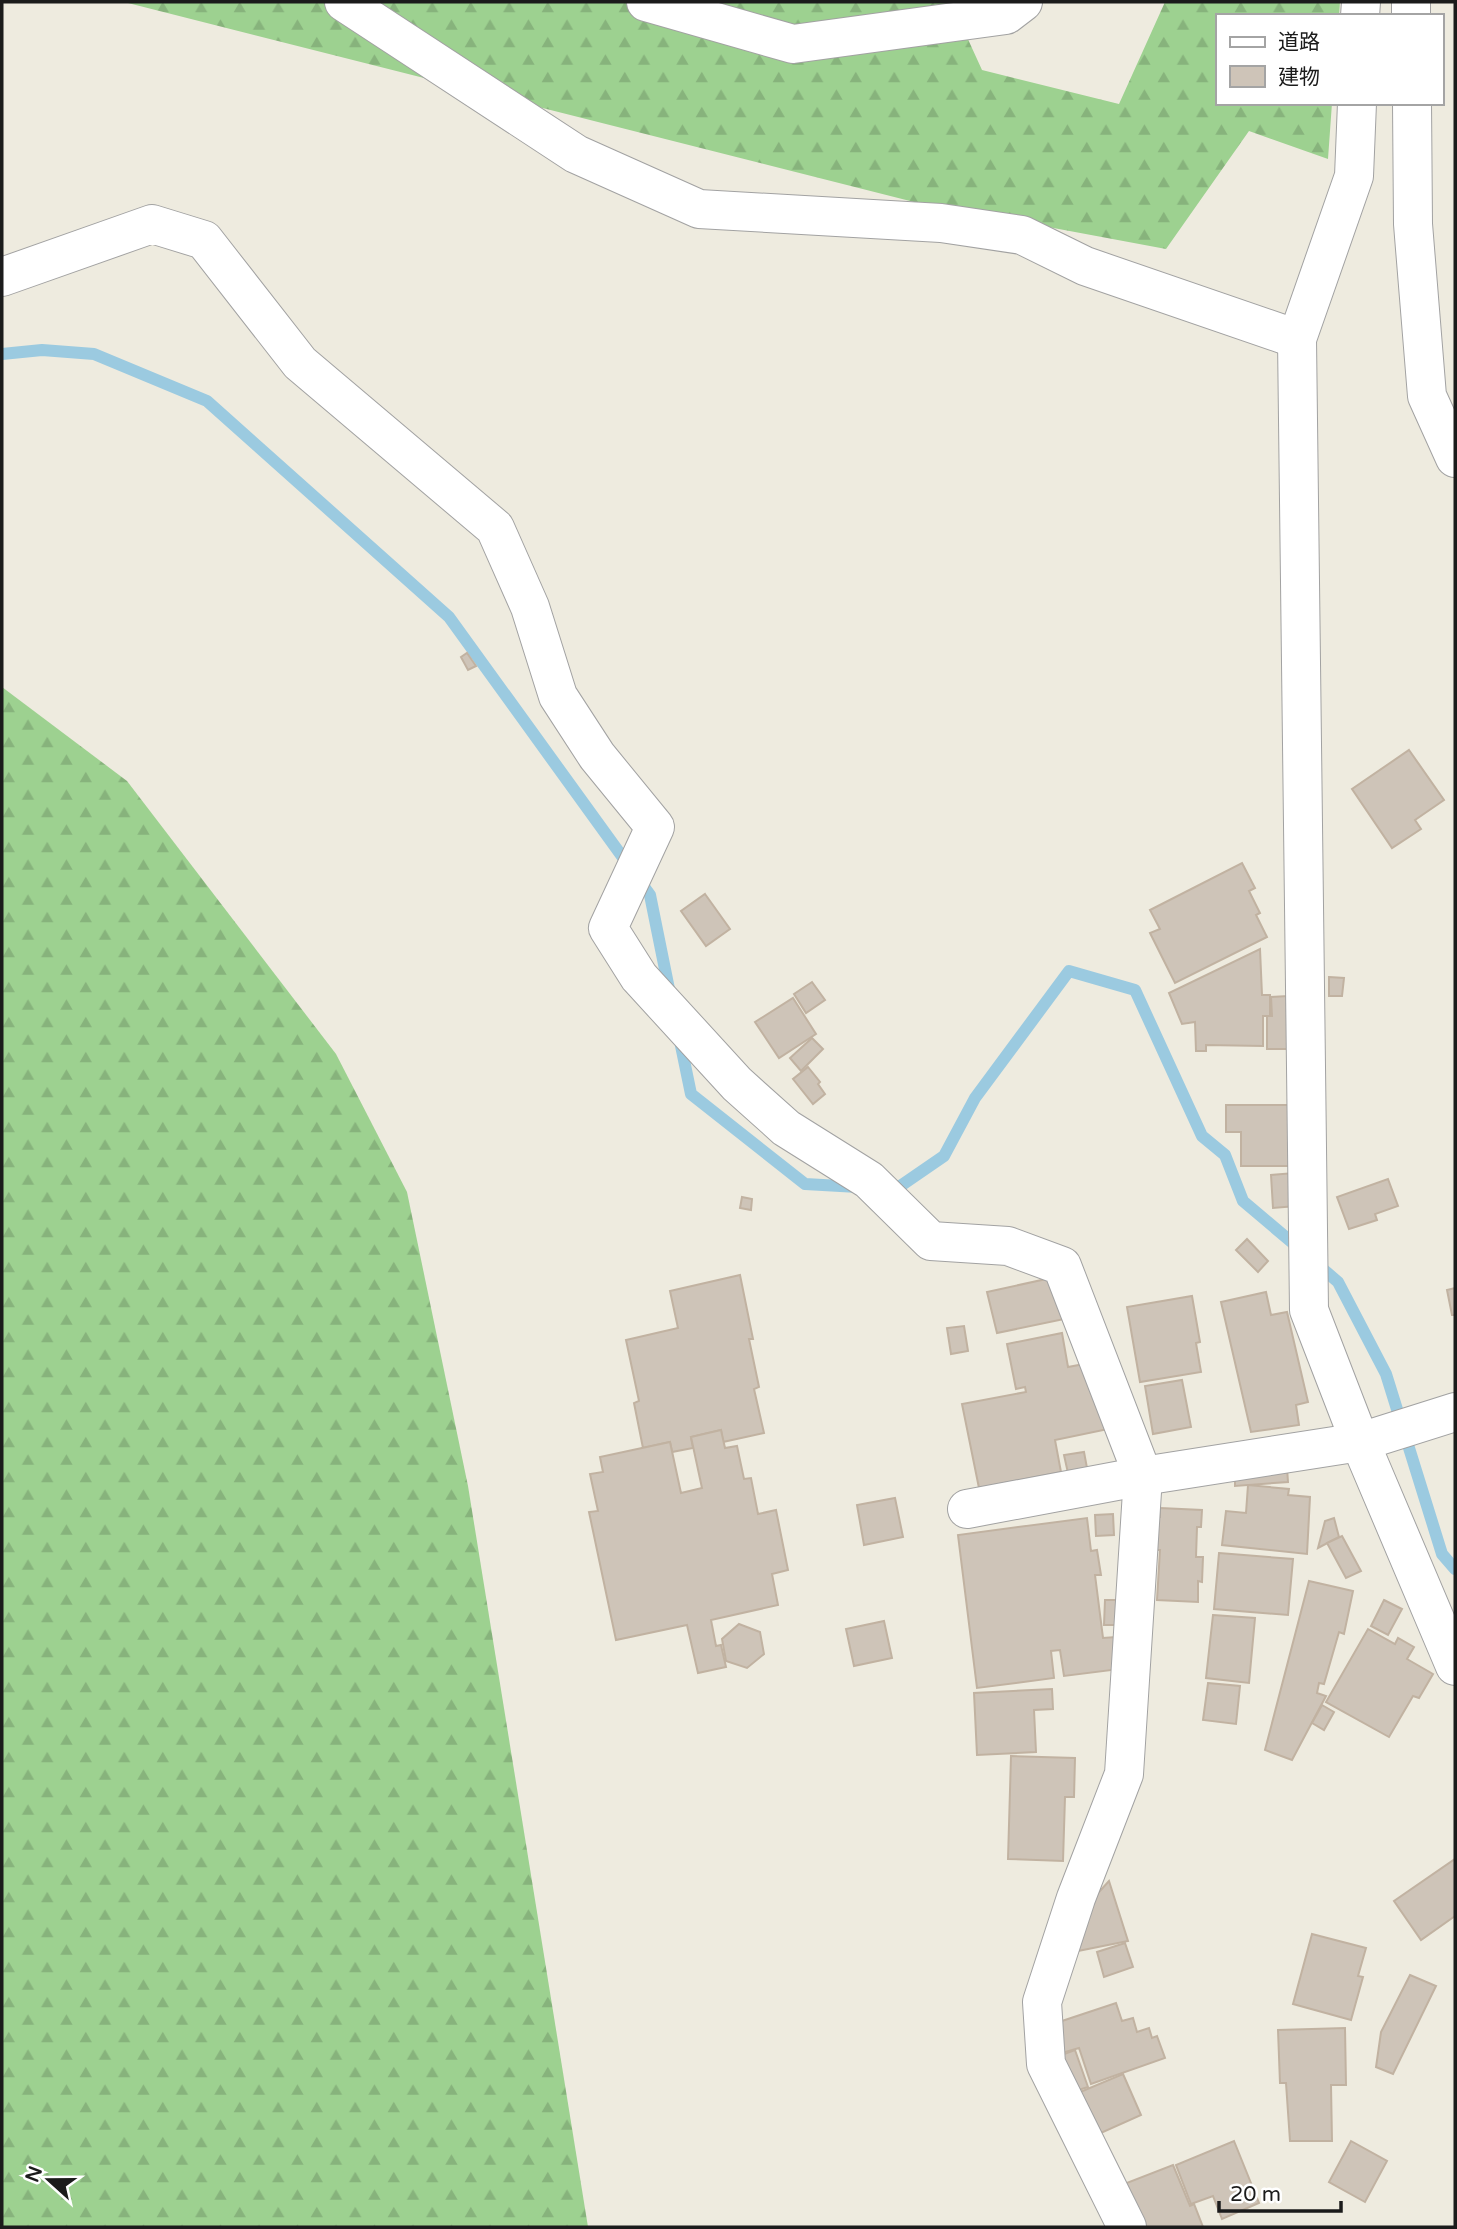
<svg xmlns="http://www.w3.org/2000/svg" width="1457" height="2229" viewBox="0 0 1457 2229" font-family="'Varela Round','Noto Sans JP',sans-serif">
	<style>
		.forest { fill: url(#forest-firs) }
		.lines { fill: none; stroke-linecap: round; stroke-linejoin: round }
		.stream { stroke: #9bcae0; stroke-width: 12 }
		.building { fill: #cec4b8; stroke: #c1b2a1; stroke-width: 2 }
		.minor-casing { stroke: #a2a2a2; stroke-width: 40 }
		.tertiary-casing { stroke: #a2a2a2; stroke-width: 40 }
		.minor { stroke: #fff; stroke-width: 38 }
		.tertiary { stroke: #fff; stroke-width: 38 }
	</style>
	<defs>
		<pattern id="forest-firs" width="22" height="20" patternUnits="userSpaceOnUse" patternTransform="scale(1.75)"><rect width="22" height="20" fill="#9dd190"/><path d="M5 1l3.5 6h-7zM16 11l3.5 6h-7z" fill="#87b37c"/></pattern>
	</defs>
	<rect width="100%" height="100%" fill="#eeebdf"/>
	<g class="forest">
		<polygon points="124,2 951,2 982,70 1119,104 1165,2 1340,2 1339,16 1217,16 1217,103 1332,103 1328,159 1249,131 1166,249 914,202"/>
		<polygon points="2,687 127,781 336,1054 407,1192 468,1486 588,2227 2,2227"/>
	</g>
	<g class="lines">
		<g class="stream">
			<polyline points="2,354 42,350 94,354 207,401 449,617 650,895 670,994"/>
			<polyline points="679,1036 691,1094 805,1184 858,1187"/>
			<polyline points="887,1189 896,1189 944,1156 975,1098 1069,971 1135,990 1202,1136 1225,1155 1243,1201 1301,1250"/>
			<polyline points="1317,1264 1338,1282 1386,1374 1442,1554 1455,1569"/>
		</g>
	</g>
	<g class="building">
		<polygon points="467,653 476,666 468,670 461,657"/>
		<polygon points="1409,750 1444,800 1415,820 1421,829 1392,848 1352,789"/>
		<polygon points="1242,863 1255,888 1249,891 1260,913 1256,915 1267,937 1175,983 1150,933 1160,929 1150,910"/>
		<polygon points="705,894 730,929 706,946 681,911"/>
		<polygon points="1260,949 1262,995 1270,995 1270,1016 1263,1016 1263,1046 1206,1045 1206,1051 1196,1051 1195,1022 1182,1024 1169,993"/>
		<polygon points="1329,977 1344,978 1342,996 1329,996"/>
		<polygon points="812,982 825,1000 806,1013 794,994"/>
		<polygon points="1288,996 1289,1049 1267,1049 1267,1016 1272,1016 1271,997"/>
		<polygon points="793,998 816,1034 779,1058 755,1022"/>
		<polygon points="812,1038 823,1049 801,1071 790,1058"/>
		<polygon points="808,1067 820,1082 818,1084 825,1094 813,1104 793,1079"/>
		<polygon points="1226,1105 1289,1105 1290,1166 1241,1166 1241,1132 1226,1132"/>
		<polygon points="1294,1173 1296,1206 1273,1208 1271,1175"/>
		<polygon points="1388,1179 1398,1206 1375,1214 1377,1220 1349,1229 1337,1197"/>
		<polygon points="742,1197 752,1199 751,1210 740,1208"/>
		<polygon points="1247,1239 1268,1261 1258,1272 1236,1250"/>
		<polygon points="740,1275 753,1339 749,1339 759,1387 754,1389 764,1433 723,1442 721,1430 691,1437 693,1448 672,1452 670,1442 643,1448 634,1403 639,1401 626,1340 678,1328 670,1291"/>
		<polygon points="1060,1276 1069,1318 997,1333 987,1292"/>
		<polygon points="1455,1288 1455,1315 1452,1315 1447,1290"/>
		<polygon points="1266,1292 1271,1315 1287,1312 1308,1402 1296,1405 1299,1425 1251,1432 1221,1302"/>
		<polygon points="1192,1296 1200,1342 1196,1343 1201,1372 1140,1382 1127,1307"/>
		<polygon points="964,1326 968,1351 951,1354 947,1328"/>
		<polygon points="1062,1333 1068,1367 1100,1361 1113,1428 1055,1440 1061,1472 979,1488 962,1404 1026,1392 1025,1387 1016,1389 1007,1344"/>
		<polygon points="1182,1380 1191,1427 1153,1434 1145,1386"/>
		<polygon points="721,1430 725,1448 737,1446 744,1479 751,1478 758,1514 776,1510 788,1570 772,1574 778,1605 711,1620 716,1646 721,1645 726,1667 698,1673 687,1625 616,1640 589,1512 598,1511 590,1474 603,1472 600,1457 670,1442 681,1493 702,1488 691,1437"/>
		<polygon points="1084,1452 1087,1468 1068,1473 1064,1455"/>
		<polygon points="1287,1468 1288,1482 1235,1486 1235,1474"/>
		<polygon points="1248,1485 1289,1489 1288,1495 1310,1497 1307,1554 1222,1545 1226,1511 1246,1513"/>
		<polygon points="895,1498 903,1537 864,1545 857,1505"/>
		<polygon points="1160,1508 1202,1510 1201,1527 1197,1527 1196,1557 1203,1557 1202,1582 1198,1581 1198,1602 1157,1600 1160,1550 1152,1550 1154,1517 1160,1517"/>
		<polygon points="1113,1514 1114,1535 1096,1536 1095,1515"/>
		<polygon points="1087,1518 1091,1551 1097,1550 1101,1575 1095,1575 1103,1638 1116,1637 1120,1669 1064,1676 1060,1650 1051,1651 1054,1678 977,1688 958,1535"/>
		<polygon points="1334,1518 1339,1537 1318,1548 1325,1521"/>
		<polygon points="1342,1536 1361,1571 1346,1578 1327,1543"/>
		<polygon points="1219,1553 1293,1559 1288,1615 1214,1609"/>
		<polygon points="1309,1581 1353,1591 1344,1634 1339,1632 1324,1684 1319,1683 1317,1693 1326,1696 1292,1760 1265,1750"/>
		<polygon points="1105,1600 1124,1600 1124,1625 1104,1625"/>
		<polygon points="1384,1600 1402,1609 1388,1635 1371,1626"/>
		<polygon points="1213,1615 1255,1618 1249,1683 1206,1678"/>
		<polygon points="884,1621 892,1658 854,1666 846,1629"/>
		<polygon points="739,1624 760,1632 764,1654 747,1668 726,1661 722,1639"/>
		<polygon points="1368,1629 1395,1644 1398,1638 1414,1647 1407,1659 1433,1674 1419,1698 1413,1696 1389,1737 1326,1702"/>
		<polygon points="1208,1683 1240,1686 1236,1724 1203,1720"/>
		<polygon points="1052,1689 1053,1709 1034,1710 1036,1752 977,1755 974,1693"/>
		<polygon points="1322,1705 1334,1712 1324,1730 1312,1723"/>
		<polygon points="1011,1756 1075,1758 1074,1797 1065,1797 1063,1861 1008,1859"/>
		<polygon points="1455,1859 1455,1916 1421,1940 1394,1901"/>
		<polygon points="1109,1881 1128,1941 1078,1951 1078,1915"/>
		<polygon points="1312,1934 1366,1948 1358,1976 1363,1977 1351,2020 1293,2004"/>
		<polygon points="1125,1943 1133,1967 1104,1977 1097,1952"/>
		<polygon points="1410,1975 1436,1986 1393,2074 1376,2067 1381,2032"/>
		<polygon points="1116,2003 1122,2021 1133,2018 1137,2032 1149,2028 1152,2038 1157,2036 1165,2058 1091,2084 1079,2048 1062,2053 1053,2024"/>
		<polygon points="1345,2028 1346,2085 1331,2085 1332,2141 1290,2141 1286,2083 1280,2083 1278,2030"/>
		<polygon points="1075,2050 1088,2087 1069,2093 1056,2057"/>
		<polygon points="1123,2074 1141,2115 1092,2137 1073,2095"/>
		<polygon points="1234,2141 1259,2203 1222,2219 1213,2196 1191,2204 1176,2165"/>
		<polygon points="1351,2141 1387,2161 1365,2202 1329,2182"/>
		<polygon points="1173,2165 1190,2206 1194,2204 1203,2227 1140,2227 1124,2184"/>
	</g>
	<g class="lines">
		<g class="minor-casing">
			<g id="minor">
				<polyline points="344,2 576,154 699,209 941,223 1022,235 1085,266 1297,339"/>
				<polyline points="646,2 793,44 1006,15 1023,2"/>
				<polyline points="1411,2 1411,16"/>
				<polyline points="1412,103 1413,224 1427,396 1455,458"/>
				<polyline points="2,277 152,224 204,240 300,363 495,528 530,607 558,696 597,756 655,827 608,928 639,977 737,1084 786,1128 869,1180 931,1241 1008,1246 1062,1266 1143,1476 1124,1774 1076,1898 1042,2002 1046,2064 1127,2227"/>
				<polyline points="967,1509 1143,1476 1360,1442 1455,1412"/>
			</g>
		</g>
		<g class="tertiary-casing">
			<g id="tertiary">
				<polyline points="1360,16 1361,2"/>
				<polyline points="1357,103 1354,176 1297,339 1309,1310 1360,1442 1455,1666"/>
			</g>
		</g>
		<use href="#minor" class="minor"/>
		<use href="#tertiary" class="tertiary"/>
	</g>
	<rect width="1457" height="2229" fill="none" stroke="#1b1b1b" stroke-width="7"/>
	<rect x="1216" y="14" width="228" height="91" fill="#ffffff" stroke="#a4a4a4" stroke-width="2"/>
	<rect x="1230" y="37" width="35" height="10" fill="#ffffff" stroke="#a4a4a4" stroke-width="2"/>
	<text x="1278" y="49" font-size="21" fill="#1b1b1b">道路</text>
	<rect x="1230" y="66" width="35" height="21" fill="#cec4b8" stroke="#a4a4a4" stroke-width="2"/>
	<text x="1278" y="84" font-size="21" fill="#1b1b1b">建物</text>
	<g transform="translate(49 2180) rotate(291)" stroke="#ffffff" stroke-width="5" paint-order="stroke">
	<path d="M0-5L12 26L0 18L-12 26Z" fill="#1b1b1b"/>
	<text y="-10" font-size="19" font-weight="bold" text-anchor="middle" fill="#1b1b1b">N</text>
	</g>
	<path d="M1219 2201v10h122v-10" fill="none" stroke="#1b1b1b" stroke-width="3.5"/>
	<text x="1230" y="2201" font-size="21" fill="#1b1b1b" stroke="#ffffff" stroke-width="5" paint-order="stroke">20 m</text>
</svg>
